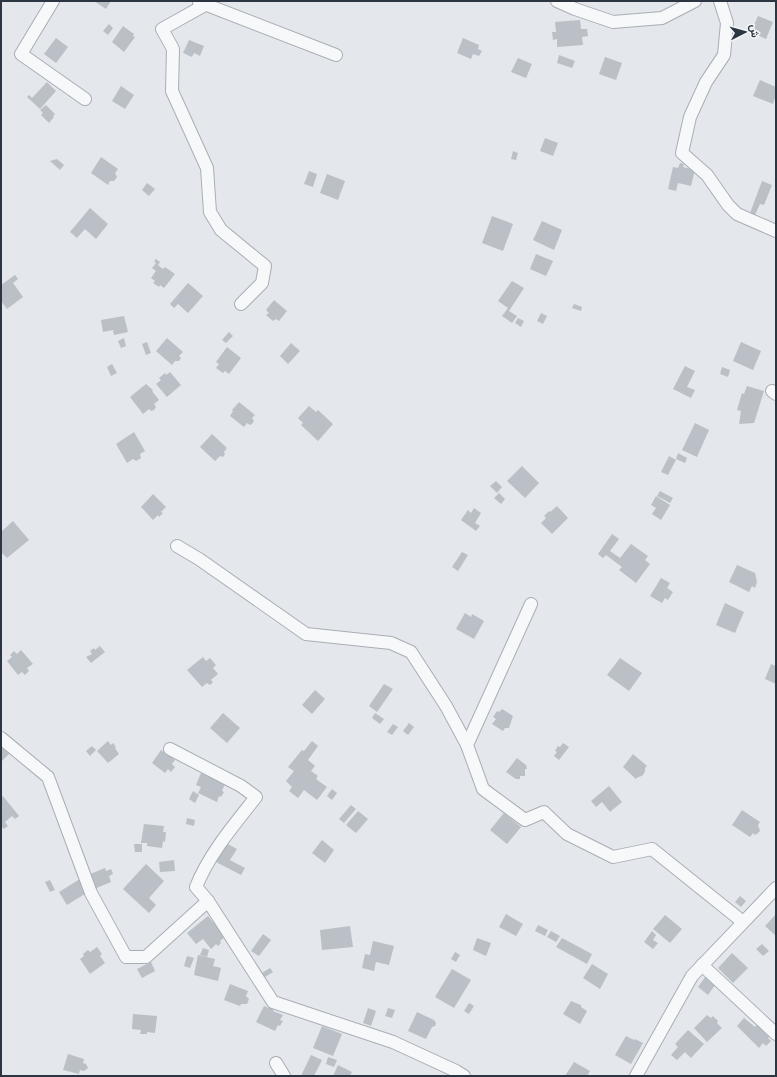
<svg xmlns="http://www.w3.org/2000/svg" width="777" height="1077" viewBox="0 0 777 1077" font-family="'PT Sans',Vazirmatn,sans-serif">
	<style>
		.building { fill: #bbc0c7 }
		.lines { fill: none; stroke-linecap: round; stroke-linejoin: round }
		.minor-casing { stroke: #a9aeb5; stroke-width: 14 }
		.minor { stroke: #f7f8f9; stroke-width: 12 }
	</style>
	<rect width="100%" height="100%" fill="#e4e7eb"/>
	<g class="building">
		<polygon points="94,1 111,1 106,9"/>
		<polygon points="758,16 773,22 766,39 751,32"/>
		<polygon points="580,20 581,29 587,29 588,36 582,37 583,45 557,47 557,39 553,40 552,32 556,32 555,22"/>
		<polygon points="109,24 113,28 108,35 103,31"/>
		<polygon points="123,26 134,34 133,36 135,37 124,52 112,42"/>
		<polygon points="56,38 68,47 56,63 44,54"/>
		<polygon points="463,38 479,45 478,49 482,51 479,56 473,54 471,59 457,53"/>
		<polygon points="189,40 204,46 200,56 194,53 192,57 183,53"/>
		<polygon points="559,55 575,61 572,68 557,63"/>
		<polygon points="605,57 622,63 616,80 599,74"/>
		<polygon points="518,58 532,64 526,78 511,72"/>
		<polygon points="760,80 776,87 776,95 773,104 753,96"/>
		<polygon points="47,82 56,91 40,109 27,97 29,95 32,98"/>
		<polygon points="121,86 134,95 125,109 112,101"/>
		<polygon points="46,105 55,114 53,116 54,117 49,123 41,115 43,113 40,110"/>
		<polygon points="545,138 558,143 553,156 540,151"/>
		<polygon points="513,151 518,153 516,160 511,159"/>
		<polygon points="101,157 118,169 115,173 117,177 114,181 110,181 108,185 91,173"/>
		<polygon points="57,159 64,165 60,170 50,161"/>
		<polygon points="680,163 684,164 683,167 695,170 691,186 678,183 676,191 668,189 673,167 678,168"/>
		<polygon points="309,171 317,174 313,187 304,184"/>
		<polygon points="327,174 345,181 338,200 320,193"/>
		<polygon points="762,181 772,185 764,205 760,204 755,215 750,213"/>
		<polygon points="147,183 155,189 149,196 142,190"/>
		<polygon points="90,208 108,224 96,239 85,229 77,238 70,232"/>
		<polygon points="492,216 513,224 503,251 482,243"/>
		<polygon points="542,221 562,230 554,250 533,240"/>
		<polygon points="536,254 553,261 546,276 530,269"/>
		<polygon points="156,259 160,262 158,265 163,269 165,267 175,274 164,288 160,285 159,287 153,283 155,281 151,278 156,271 152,268 156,263 154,261"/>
		<polygon points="15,275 18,279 13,283 23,297 7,309 1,301 1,285"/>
		<polygon points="512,281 524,288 509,311 517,316 512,323 502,316 508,308 498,301"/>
		<polygon points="188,283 203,296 188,313 178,304 174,308 170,304"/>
		<polygon points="274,300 287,311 279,321 276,319 273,321 266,315 269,313 266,310"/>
		<polygon points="574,304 582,307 581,311 572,308"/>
		<polygon points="541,313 547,316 543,324 537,321"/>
		<polygon points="124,316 128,332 114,335 113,330 103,332 101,320"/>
		<polygon points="518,318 524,321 521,327 515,323"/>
		<polygon points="229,332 233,336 226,343 222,340"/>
		<polygon points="124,338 126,346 121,348 118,341"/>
		<polygon points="167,338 183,352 179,356 181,358 179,361 175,361 172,365 156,351"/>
		<polygon points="147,342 151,353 146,355 142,344"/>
		<polygon points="741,342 761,351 753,370 733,361"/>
		<polygon points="291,343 300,351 288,364 280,356"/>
		<polygon points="227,347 241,358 229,374 225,371 223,373 216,368 219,364 216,362"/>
		<polygon points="112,364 117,373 111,376 107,367"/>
		<polygon points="685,366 695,371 687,387 695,390 691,398 673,389"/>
		<polygon points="722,367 730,370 728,377 720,374"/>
		<polygon points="170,372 181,385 167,397 156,384 161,380 159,378 165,373 166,375"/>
		<polygon points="146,384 153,390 152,391 159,400 154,404 156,407 154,410 151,411 149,409 143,414 130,397"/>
		<polygon points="747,386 764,391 754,423 739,424 741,411 737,410 742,393 744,394"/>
		<polygon points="239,402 255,415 252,418 254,421 252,424 250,425 247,423 244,427 230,416 233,411 232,410"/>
		<polygon points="309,406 316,412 318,410 333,424 318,441 301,425 303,423 298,418"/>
		<polygon points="695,423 709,430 697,457 682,450"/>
		<polygon points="134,432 145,451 140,454 141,458 136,461 133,459 127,463 116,444"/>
		<polygon points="212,434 227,448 224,452 225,454 223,457 220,456 215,461 200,447"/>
		<polygon points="678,453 687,458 685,463 676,459"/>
		<polygon points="669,456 676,460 668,475 661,472"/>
		<polygon points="522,466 539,483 525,498 507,481"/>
		<polygon points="496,481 502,487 497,493 490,486"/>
		<polygon points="660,491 673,498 670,503 657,496"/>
		<polygon points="499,493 505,499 501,504 494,498"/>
		<polygon points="153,494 166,507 161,512 163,513 159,517 158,515 153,520 141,507"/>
		<polygon points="656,496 670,505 661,520 652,514 656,508 651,505"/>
		<polygon points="557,506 568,518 552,534 541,523 546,518 544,516 549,511 550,512"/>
		<polygon points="474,508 481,513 475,523 480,526 476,531 461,520 468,510 471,513"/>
		<polygon points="13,521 29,540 7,558 1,552 1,532"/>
		<polygon points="612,534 619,539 610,551 620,558 631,544 648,556 645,560 650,564 636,583 619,570 622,567 606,555 603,558 598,554"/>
		<polygon points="462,552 468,555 458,571 452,567"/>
		<polygon points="737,565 755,573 757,582 755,588 752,586 749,592 729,582"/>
		<polygon points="661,578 670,583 667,588 673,592 668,600 665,598 662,603 650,596"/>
		<polygon points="725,603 744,612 735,633 716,625"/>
		<polygon points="465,613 471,617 472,614 484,621 474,639 456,629"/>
		<polygon points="100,646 105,652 91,663 86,657 92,654 90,651 94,648 95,650"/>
		<polygon points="21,650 33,664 27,668 29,671 25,675 22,672 18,675 7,661 12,657 10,655 14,651 17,654"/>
		<polygon points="203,657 206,661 210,658 216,665 213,668 218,674 211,680 213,682 210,685 207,683 202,687 187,670"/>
		<polygon points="620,658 642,673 629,691 607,675"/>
		<polygon points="771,664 776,666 776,684 765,679"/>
		<polygon points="384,684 393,689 377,712 369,706"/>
		<polygon points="315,690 325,699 312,714 302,705"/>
		<polygon points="502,709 513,716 509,728 505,728 503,731 492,724 496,719 493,717 497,711 499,712"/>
		<polygon points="223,713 240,728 227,743 210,728"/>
		<polygon points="375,713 384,719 380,724 372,718"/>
		<polygon points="409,723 414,727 408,735 403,731"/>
		<polygon points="393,724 398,727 392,735 387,732"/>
		<polygon points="108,741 111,745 113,743 116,747 115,748 119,754 108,763 97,751"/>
		<polygon points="312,741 318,746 308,760 315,766 311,771 318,776 316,779 327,787 317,800 304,790 298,798 289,791 292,787 286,781 294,771 288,767 302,750 304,751"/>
		<polygon points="1,743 11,752 1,762"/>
		<polygon points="563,743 569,747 559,760 554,756 557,752 555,751 558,746 560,747"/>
		<polygon points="92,746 96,750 90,756 86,751"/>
		<polygon points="161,750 175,760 172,764 175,767 171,772 168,769 165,773 152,763"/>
		<polygon points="633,754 647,766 645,768 645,772 642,776 638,777 636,779 623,767"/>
		<polygon points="517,758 526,765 527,769 525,769 525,776 520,776 520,779 516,779 506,772"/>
		<polygon points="208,772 225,784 222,791 224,792 221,797 219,796 217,802 198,793 201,787 196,785 201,773 207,776"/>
		<polygon points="609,786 622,802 610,812 602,802 596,807 591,801"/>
		<polygon points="332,789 337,793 332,800 327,796"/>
		<polygon points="193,791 199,795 195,803 189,799"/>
		<polygon points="3,796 19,816 15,819 12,816 5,822 8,826 4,829 1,826 1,798"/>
		<polygon points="351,805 356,809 344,823 339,819"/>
		<polygon points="742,810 760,822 758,825 760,831 758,833 755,835 753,833 750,837 732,825"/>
		<polygon points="358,811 368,819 356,833 346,825"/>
		<polygon points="504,813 521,827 507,844 490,830"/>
		<polygon points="187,818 195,820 194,826 186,824"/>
		<polygon points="144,824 164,826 163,832 166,832 165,842 163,841 162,848 147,846 147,843 141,843"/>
		<polygon points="322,840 334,850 325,863 312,853"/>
		<polygon points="226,843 237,849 230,860 245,868 241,875 216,862"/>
		<polygon points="134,844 142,844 142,852 135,852"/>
		<polygon points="174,860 175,871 160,872 159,862"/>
		<polygon points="146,864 164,881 149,898 156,905 149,913 123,889"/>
		<polygon points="105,868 106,871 111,869 113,874 109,876 111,882 94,889 88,875"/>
		<polygon points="80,879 88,892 67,905 59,892"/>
		<polygon points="50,880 55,890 50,892 45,882"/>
		<polygon points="740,896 746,901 741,907 735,902"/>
		<polygon points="506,914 523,924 516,936 499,927"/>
		<polygon points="776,914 776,936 765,926"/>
		<polygon points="665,915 682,929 670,943 653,929"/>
		<polygon points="208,916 225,937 220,941 221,943 218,946 216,944 211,949 203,939 196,944 187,933"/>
		<polygon points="538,925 548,930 545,936 535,931"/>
		<polygon points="350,926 353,947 322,950 320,930"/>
		<polygon points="551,931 560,936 556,942 547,937"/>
		<polygon points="652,931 656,935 653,940 658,943 653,949 644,942"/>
		<polygon points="263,934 271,940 259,956 251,951"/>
		<polygon points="477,938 491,943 486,956 473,950"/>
		<polygon points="562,938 592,954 587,964 556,947"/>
		<polygon points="373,941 394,946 389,965 376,962 374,971 362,968 365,954 370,955"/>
		<polygon points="762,944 769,951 763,956 756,949"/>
		<polygon points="97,947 102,954 100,956 105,963 90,974 80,959 84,956 83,954 88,950 90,952"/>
		<polygon points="203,948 209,950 207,957 200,955"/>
		<polygon points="455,952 460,955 456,962 451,959"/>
		<polygon points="732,953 748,968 733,983 718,968"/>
		<polygon points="198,955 215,959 213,966 221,968 218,981 194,975"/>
		<polygon points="187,956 194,958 190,968 184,966"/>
		<polygon points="151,962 155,971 142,978 137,969"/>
		<polygon points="592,964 608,974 600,989 583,978"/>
		<polygon points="270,968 273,972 265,977 262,973"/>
		<polygon points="452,969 471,980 454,1008 435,997"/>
		<polygon points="708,973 718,981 708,995 698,987"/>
		<polygon points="230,984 248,991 246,996 249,999 247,1004 241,1004 240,1006 224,1000"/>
		<polygon points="571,1001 581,1005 581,1007 587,1011 580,1024 563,1014"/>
		<polygon points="469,1003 474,1006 469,1014 464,1011"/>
		<polygon points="264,1006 269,1008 270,1006 274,1008 273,1011 283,1015 280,1020 283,1021 280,1026 278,1025 275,1031 256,1022"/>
		<polygon points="368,1008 376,1011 371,1026 363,1023"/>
		<polygon points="388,1008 395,1010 392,1018 385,1016"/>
		<polygon points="417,1012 434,1020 436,1023 435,1026 432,1027 426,1039 408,1031"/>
		<polygon points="133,1014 157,1016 155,1033 147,1032 147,1034 140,1034 141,1030 132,1029"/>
		<polygon points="707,1015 711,1018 713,1016 718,1021 717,1023 722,1028 707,1042 694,1028"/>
		<polygon points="744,1018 755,1027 759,1022 772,1034 768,1038 771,1041 766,1046 763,1043 759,1048 737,1026"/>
		<polygon points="322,1026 342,1034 333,1056 313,1048"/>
		<polygon points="688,1030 704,1044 691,1058 685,1052 677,1060 671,1055 678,1047 675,1044"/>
		<polygon points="626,1036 634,1040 635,1039 643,1043 631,1064 615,1055"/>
		<polygon points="68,1054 84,1059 83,1063 86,1064 88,1068 84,1071 80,1070 79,1074 63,1070"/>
		<polygon points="311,1055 322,1060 314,1076 301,1076"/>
		<polygon points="328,1057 337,1060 334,1067 326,1064"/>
		<polygon points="574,1062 590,1071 587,1076 565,1076"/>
		<polygon points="338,1065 352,1072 350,1076 333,1076"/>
	</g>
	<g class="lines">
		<g class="minor-casing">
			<g id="minor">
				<polyline points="53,1 21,54 85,99"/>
				<polyline points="208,1 205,5 162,29 173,49 172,91 207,168 210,212 221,230 265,266 262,283 241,304"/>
				<polyline points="557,1 575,9 613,22 662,18 695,1"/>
				<polyline points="720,1 727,23 724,55 706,82 690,117 682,153 707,175 728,205 737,214 776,231"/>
				<polyline points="199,2 336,55"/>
				<polyline points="772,391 776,394"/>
				<polyline points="177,546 199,559 306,634 391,643 411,652 446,706 467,745"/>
				<polyline points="531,604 467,745 483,789 525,820 544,812 567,834 613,857 652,849 743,922"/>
				<polyline points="1,738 48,777 91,893 126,957 146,957 208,901"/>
				<path d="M170 749 241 786 256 797C234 825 209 854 196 887L208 901 273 1002 393 1042 456 1071 464 1076"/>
				<polyline points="702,965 776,1034"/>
				<polyline points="276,1063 284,1076"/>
				<polyline points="636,1076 692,976 776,888"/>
			</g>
		</g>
		<use href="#minor" class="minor"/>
	</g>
	<rect width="777" height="1077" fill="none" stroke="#2c3542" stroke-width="4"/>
	<g transform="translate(745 32) rotate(84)" stroke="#f4f6f8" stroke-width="3" paint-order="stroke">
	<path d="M0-3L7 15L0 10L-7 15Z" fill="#2c3542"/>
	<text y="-6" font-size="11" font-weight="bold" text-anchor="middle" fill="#2c3542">ش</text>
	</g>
</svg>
